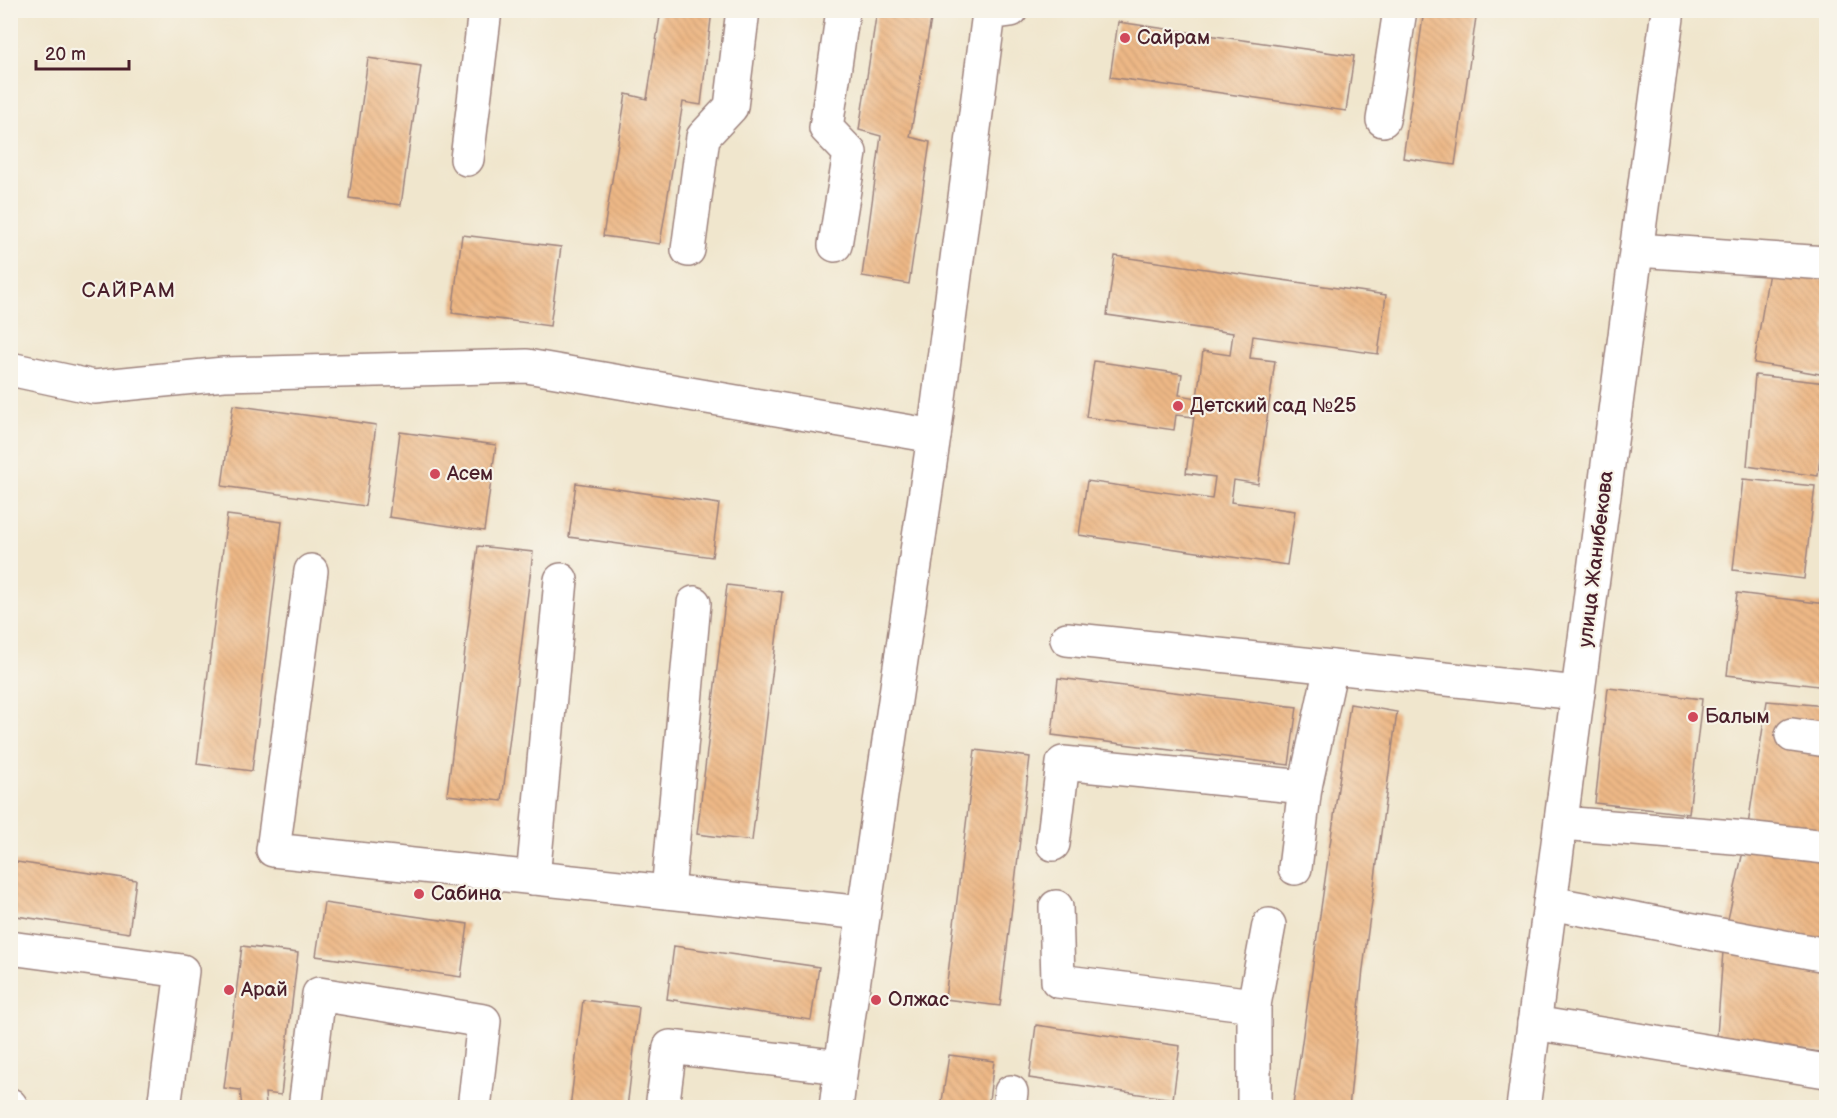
<svg xmlns="http://www.w3.org/2000/svg" width="1837" height="1118" viewBox="0 0 1837 1118" font-family="'Balsamiq Sans',sans-serif">
	<style>
		.building { fill: url(#building-back-hatch) }
		.lines { fill: none; stroke-linecap: round; stroke-linejoin: round }
		.minor-casing { stroke: #9d827c; stroke-width: 36 }
		.minor { stroke: #fff; stroke-width: 33 }
		.poi-dot { fill: #d1495b; stroke: #f7f3e8; stroke-width: 2 }
		.labels { text-anchor: middle; dominant-baseline: central; stroke-width: 4.5; stroke-linejoin: round; paint-order: stroke }
		.poi-label { font-size: 20px; fill: #4a1f2b; stroke: #f7f3e8; text-anchor: start }
		.street-label { font-size: 20px; fill: #4a1f2b; stroke: #f7f3e8 }
		.neighbourhood-label { font-size: 21px; letter-spacing: 1.5px; fill: #4a1f2b; stroke: #f7f3e8 }
	</style>
	<defs>
		<pattern id="building-back-hatch" width="6" height="6" patternUnits="userSpaceOnUse" patternTransform="scale(1.5)"><rect width="6" height="6" fill="#edb886"/><path d="M-1 5l2 2M0 0l6 6M5-1l2 2" fill="none" stroke="#cd9e74"/></pattern>
	</defs>
	<rect width="100%" height="100%" fill="#f7f3e8"/>
	<filter id="ink" filterUnits="userSpaceOnUse"><feTurbulence type="fractalNoise" baseFrequency=".0167" numOctaves="2"/><feDisplacementMap in="SourceGraphic" scale="12" xChannelSelector="R" yChannelSelector="G"/><feConvolveMatrix kernelMatrix="1 2 1 2 8 2 1 2 1" color-interpolation-filters="sRGB"/></filter>
	<filter id="wash" filterUnits="userSpaceOnUse"><feTurbulence type="fractalNoise" baseFrequency=".008" numOctaves="4" result="noise"/><feDisplacementMap in="SourceGraphic" scale="24" xChannelSelector="R" yChannelSelector="G"/><feGaussianBlur stdDeviation="1.35" result="paint"/><feColorMatrix in="noise" values="0 0 0 0 0 0 0 0 0 0 0 0 0 0 0 0 0 1.4 0 .05"/><feComposite in="paint" operator="in"/></filter>
	<g filter="url(#wash)">
		<rect width="100%" height="100%" fill="#f0e6cd"/>
		<g id="blocks">
			<g class="building">
				<polygon points="661,10 712,10 701,105 683,102 660,244 603,236 626,94 647,99"/>
				<polygon points="877,10 900,10 932,14 910,137 930,142 909,284 862,276 881,136 859,130"/>
				<polygon points="1424,10 1477,10 1455,165 1403,158"/>
				<polygon points="1118,22 1354,56 1346,111 1110,77"/>
				<polygon points="368,58 421,66 401,205 349,198"/>
				<polygon points="462,235 561,247 550,326 452,313"/>
				<polygon points="1115,256 1386,295 1378,354 1253,336 1250,358 1275,361 1258,484 1234,480 1231,502 1295,511 1287,565 1079,535 1087,481 1212,499 1215,477 1186,473 1194,417 1176,415 1174,430 1086,417 1094,361 1182,374 1179,395 1197,398 1203,351 1230,355 1233,333 1107,315"/>
				<polygon points="1769,272 1826,280 1826,375 1754,363"/>
				<polygon points="1755,375 1826,383 1826,403 1818,476 1747,466"/>
				<polygon points="233,405 376,425 365,506 222,486"/>
				<polygon points="400,432 496,445 484,531 389,517"/>
				<polygon points="1743,479 1815,486 1804,579 1733,570"/>
				<polygon points="576,483 719,504 712,557 569,537"/>
				<polygon points="227,515 282,522 252,771 197,764"/>
				<polygon points="478,546 533,552 502,801 447,795"/>
				<polygon points="727,585 782,592 752,841 697,834"/>
				<polygon points="1737,593 1826,604 1826,687 1727,675"/>
				<polygon points="1058,678 1297,707 1289,765 1052,735"/>
				<polygon points="1608,688 1702,699 1689,814 1595,803"/>
				<polygon points="1767,701 1826,706 1826,1053 1717,1036 1724,937 1746,838"/>
				<polygon points="1350,704 1397,712 1363,969 1349,1108 1312,1108 1293,1105"/>
				<polygon points="975,750 1030,757 1000,1006 945,999"/>
				<polygon points="10,861 136,880 129,933 10,915"/>
				<polygon points="324,903 468,924 461,977 316,956"/>
				<polygon points="242,946 298,953 281,1095 265,1093 266,1105 268,1108 242,1108 240,1090 224,1088"/>
				<polygon points="674,946 819,967 811,1020 667,999"/>
				<polygon points="583,1000 639,1007 627,1108 570,1108"/>
				<polygon points="1036,1025 1180,1046 1173,1099 1029,1078"/>
				<polygon points="949,1055 994,1061 988,1108 941,1108"/>
			</g>
		</g>
	</g>
	<g filter="url(#ink)">
		<use href="#blocks" fill-opacity="0" stroke="#9d827c" stroke-width="1.5"/>
		<g class="lines">
			<g class="minor-casing">
				<g id="minor">
					<polyline points="1383,120 1400,10"/>
					<polyline points="467,159 485,10"/>
					<polyline points="835,245 850,153 826,128 843,10"/>
					<polyline points="688,250 703,137 731,107 743,10"/>
					<polyline points="1637,250 1826,263"/>
					<polyline points="10,369 94,387 224,374 527,366 934,436"/>
					<polyline points="311,571 273,850 863,913"/>
					<polyline points="1067,639 1578,693"/>
					<polyline points="1792,735 1826,740"/>
					<polyline points="1561,823 1746,838 1826,847"/>
					<polyline points="1053,844 1063,763 1305,787 1331,667"/>
					<polyline points="1295,868 1305,787"/>
					<polyline points="533,878 561,580"/>
					<polyline points="668,892 694,603"/>
					<polyline points="1550,903 1826,955"/>
					<polyline points="1056,907 1058,981 1254,1005 1254,1108"/>
					<polyline points="10,948 182,971 164,1108"/>
					<polyline points="1254,1005 1269,925"/>
					<polyline points="1534,1023 1826,1071"/>
					<polyline points="841,1067 934,436 989,13 1011,10"/>
					<polyline points="10,1105 12,1108"/>
					<polyline points="305,1108 319,994 484,1021 474,1108"/>
					<polyline points="662,1108 670,1047 841,1067 836,1108"/>
					<polyline points="1009,1108 1011,1092"/>
					<polyline points="1523,1108 1668,10"/>
				</g>
			</g>
			<use href="#minor" class="minor"/>
		</g>
	</g>
	<g class="poi-dot">
		<circle cx="1125" cy="38" r="6"/>
		<circle cx="1178" cy="406" r="6"/>
		<circle cx="435" cy="474" r="6"/>
		<circle cx="1693" cy="717" r="6"/>
		<circle cx="419" cy="894" r="6"/>
		<circle cx="229" cy="990" r="6"/>
		<circle cx="876" cy="1000" r="6"/>
	</g>
	<g class="labels">
		<g class="poi-label">
			<text x="1137" y="38">Сайрам</text>
			<text x="1190" y="406">Детский сад №25</text>
			<text x="447" y="474">Асем</text>
			<text x="1705" y="717">Балым</text>
			<text x="431" y="894">Сабина</text>
			<text x="241" y="990">Арай</text>
			<text x="888" y="1000">Олжас</text>
		</g>
		<g class="street-label">
			<text transform="translate(1596 559) rotate(-83)">улица Жанибекова</text>
		</g>
		<g class="neighbourhood-label">
			<text x="129" y="290">САЙРАМ</text>
		</g>
	</g>
	<rect width="1837" height="1118" fill="none" stroke="#f7f3e8" stroke-width="36"/>
	<path d="M36 60v9h93v-9" fill="none" stroke="#4a1f2b" stroke-width="3"/>
	<text x="45" y="60" font-size="18" fill="#4a1f2b" stroke="#f7f3e8" stroke-width="4.5" paint-order="stroke">20 m</text>
</svg>
